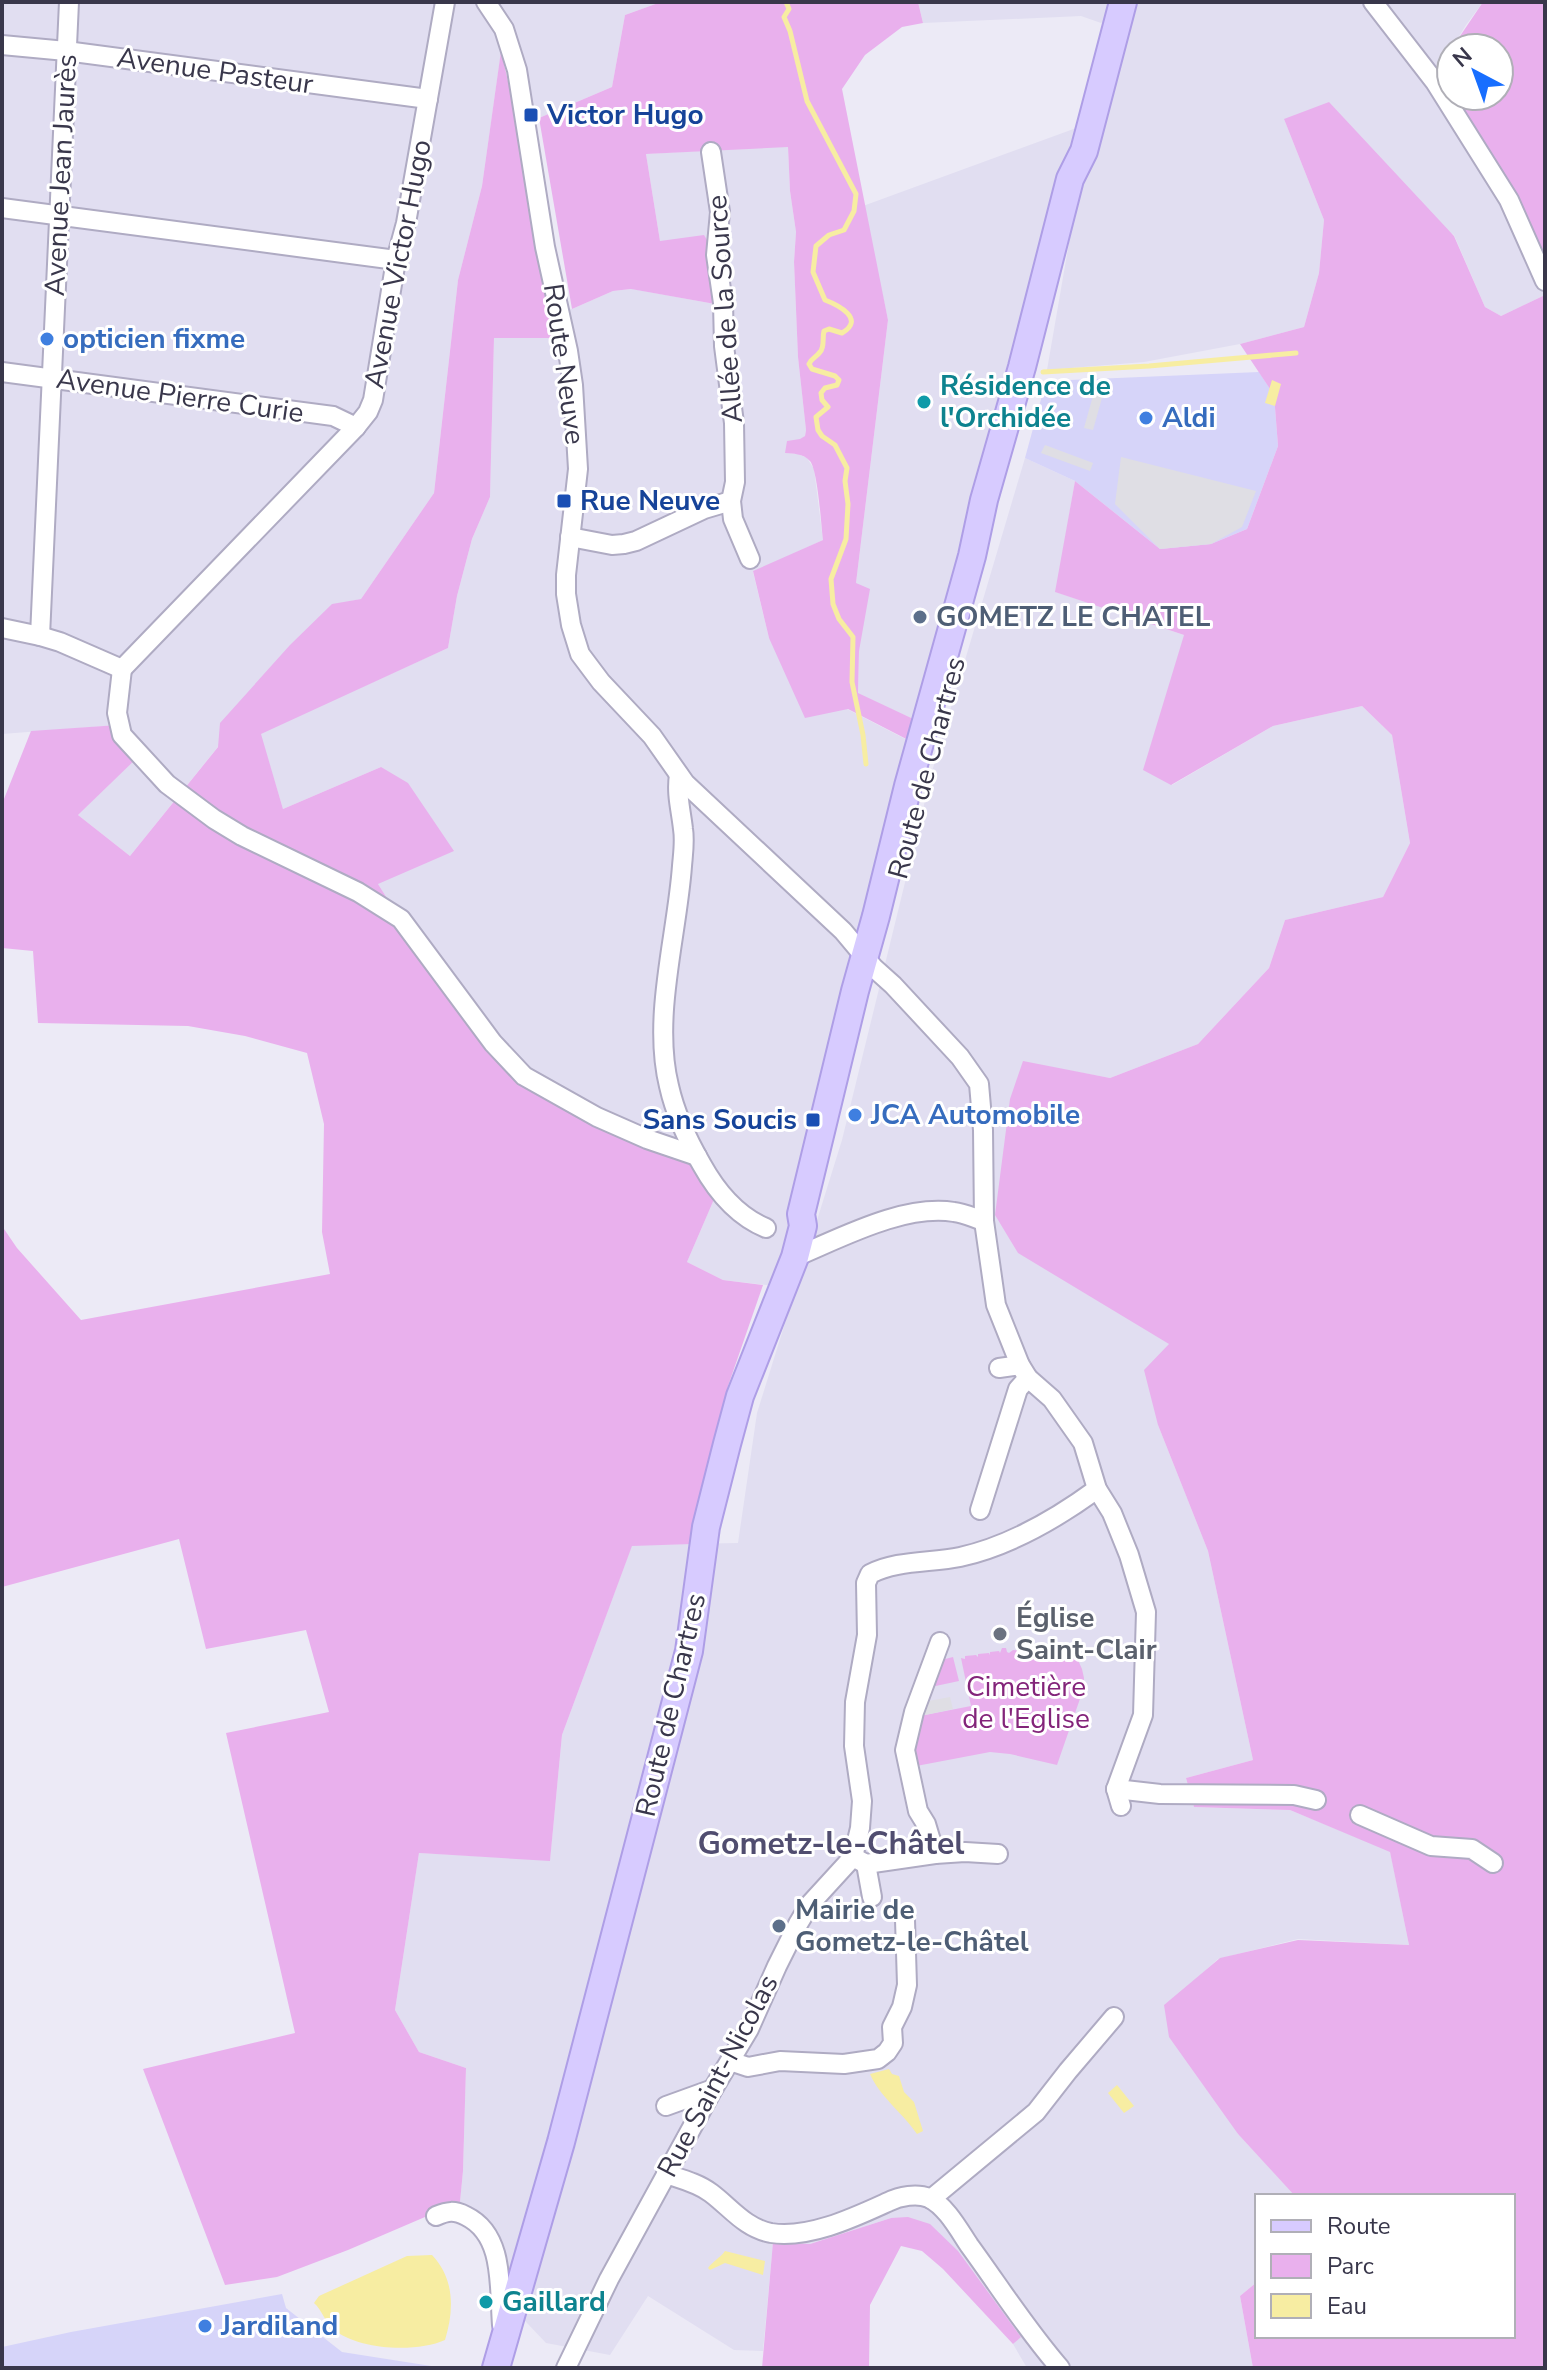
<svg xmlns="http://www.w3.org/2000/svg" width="1547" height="2370" viewBox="0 0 1547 2370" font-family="'Nunito Sans',sans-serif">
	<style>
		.residential { fill: #e1def1 }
		.commercial { fill: #d6d4f9 }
		.green { fill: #e9b0ed }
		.parking { fill: #dfdee4 }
		.water { fill: #f7eda2 }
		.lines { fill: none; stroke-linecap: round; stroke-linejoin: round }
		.stream { stroke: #f7eda2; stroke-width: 5 }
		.street-casing { stroke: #afabc3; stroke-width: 22 }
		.secondary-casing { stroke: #ae9ee6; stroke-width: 30 }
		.street { stroke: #fff; stroke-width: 18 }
		.secondary { stroke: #d7cbff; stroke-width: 26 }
		.transit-dot { fill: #1a4fb4; stroke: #fff; stroke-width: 3 }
		.shop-dot { fill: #3f7fe0; stroke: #fff; stroke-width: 3 }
		.culture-dot { fill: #0f9aa8; stroke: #fff; stroke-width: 3 }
		.service-dot { fill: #5c6f8a; stroke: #fff; stroke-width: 3 }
		.worship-dot { fill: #6b7280; stroke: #fff; stroke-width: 3 }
		.labels { text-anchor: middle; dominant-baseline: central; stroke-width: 6; stroke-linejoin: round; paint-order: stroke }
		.street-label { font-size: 28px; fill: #39374b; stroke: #fff }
		.transit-label { font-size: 28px; font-weight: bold; fill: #164399; stroke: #fff; text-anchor: start }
		.shop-label { font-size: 28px; font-weight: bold; fill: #366cbe; stroke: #fff; text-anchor: start }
		.culture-label { font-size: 28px; font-weight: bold; fill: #0d838f; stroke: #fff; text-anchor: start }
		.service-label { font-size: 28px; font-weight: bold; fill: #4e5e75; stroke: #fff; text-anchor: start }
		.worship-label { font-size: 28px; font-weight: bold; fill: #5b616d; stroke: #fff; text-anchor: start }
		.park-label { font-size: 28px; fill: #83247a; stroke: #fff }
		.quarter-label { font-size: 32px; font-weight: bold; fill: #504d6f; stroke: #fff }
	</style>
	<rect width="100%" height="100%" fill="#eceaf6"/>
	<g class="residential">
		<polygon points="2,2 661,2 625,15 612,87 539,118 524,112 504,31 482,186 458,280 434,493 361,599 332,605 130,856 78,815 139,755 118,725 2,734"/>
		<polygon points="918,2 1483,2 1466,25 1433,79 1545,281 1545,295 1501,316 1485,307 1454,235 1284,119 1324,220 1319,273 1304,327 1240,344 1144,362 1047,370 1075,208 924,724 858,694 859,651 856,583 888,320 863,206 1079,127 1120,10 1101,23 1081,16 923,23"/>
		<polygon points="788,146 790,191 796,232 794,262 798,357 806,430 805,436 785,453 798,454 807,458 814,469 823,540 753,572 769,638 847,709 917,745 784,1287 723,1280 687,1262 715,1197 521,1078 439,980 378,884 381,767 283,809 260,733 448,648 457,596 472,539 490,497 494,337 564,338 558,306 572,309 613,291 632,289 715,304 660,241 646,154"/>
		<polygon points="1025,458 1075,481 1056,592 1184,635 1172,785 1273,726 1362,706 1392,735 1410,843 1383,897 1285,920 1269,968 1198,1044 1110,1078 1023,1062 1169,1344 1158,1425 1208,1551 1253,1760 1186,1778 1194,1807 1290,1810 1390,1851 1409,1945 1298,1939 1218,1959 1165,2007 1238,2134 1295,2195 1257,2196 1257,2282 1240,2296 1253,2368 1027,2368 1013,2344 1020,2337 891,2218 810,2244 773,2243 763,2351 734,2350 648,2296 610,2355 546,2343 506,2301 483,2217 460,2202 463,2171 466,2068 419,2052 395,2010 419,1853 550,1860 562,1735 632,1545 738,1543 757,1413 842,1140 933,768"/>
	</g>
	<g class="commercial">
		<polygon points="1259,372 1274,395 1278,446 1247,529 1211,544 1160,549 1075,481 1025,458 1046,381"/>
		<polygon points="282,2294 286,2308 342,2352 444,2368 2,2368 2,2347 71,2332"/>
	</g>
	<g class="green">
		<path d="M661 2H918L923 23 902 27 865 55 842 89 888 320 856 583 870 589 859 651 858 693 924 724 918 745 848 709 805 718 769 638 753 571 823 540C821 524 818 471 810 461 803 453 793 454 785 453L787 441 800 439 805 436 806 430 798 357 794 262 796 232 790 191 788 147 646 154 660 241 704 235 716 255 715 304 631 289 613 291 572 309 539 118 612 87 625 15Z"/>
		<polygon points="1483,2 1545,2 1545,281 1433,78 1451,49 1451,96 1499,96 1499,48 1452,48"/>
		<polygon points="501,51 525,155 554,312 553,338 494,338 490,497 472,539 457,596 448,648 261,734 283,809 381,767 408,783 454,851 378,884 439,980 521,1078 683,1154 715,1197 687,1262 723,1280 763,1285 728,1386 710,1453 692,1544 632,1546 562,1735 550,1861 419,1853 395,2010 419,2052 466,2068 463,2171 460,2202 348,2250 277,2277 225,2285 143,2069 295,2033 226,1733 329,1712 306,1630 206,1649 179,1539 2,1587 2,1226 17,1248 81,1320 330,1274 322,1232 324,1124 307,1053 245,1036 188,1026 38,1023 33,951 2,948 2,804 31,731 118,725 140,755 78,815 130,856 218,747 220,723 290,645 332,604 361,599 434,493 458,280 482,186"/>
		<polygon points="1329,102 1454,236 1485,307 1501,316 1545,295 1545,2368 1253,2368 1240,2296 1257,2282 1257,2336 1513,2336 1513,2196 1295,2196 1238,2134 1169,2037 1164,2005 1220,1958 1298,1940 1409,1945 1390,1852 1290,1810 1194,1807 1186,1778 1253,1760 1208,1551 1158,1425 1144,1370 1169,1344 1018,1253 995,1215 1010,1099 1023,1061 1110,1078 1198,1044 1269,968 1285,920 1383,897 1410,843 1392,735 1362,706 1273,726 1171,785 1143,770 1184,635 1055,592 1075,481 1160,549 1211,544 1247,529 1278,446 1274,395 1240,344 1304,327 1319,273 1324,220 1284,119"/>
		<polygon points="1052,1647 1073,1649 1082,1669 1084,1678 1082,1693 1057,1765 1010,1754 990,1752 911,1767 920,1716 971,1706 961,1658 965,1659 965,1656 976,1655 978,1657 978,1654 989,1653 990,1655 990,1652 999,1651 1000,1653 1002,1648 1006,1648 1007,1652 1009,1653 1013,1650 1022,1651 1023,1653 1024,1651 1051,1652"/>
		<polygon points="953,1657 959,1681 931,1687 937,1661"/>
		<polygon points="908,2217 930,2224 958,2251 1021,2337 1013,2344 943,2269 922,2251 901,2246 870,2305 869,2368 762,2368 773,2242 810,2244 891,2218"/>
	</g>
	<g class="parking">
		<polygon points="1096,385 1105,387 1093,430 1084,428"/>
		<polygon points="1045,445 1093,463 1090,471 1041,453"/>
		<polygon points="1121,457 1256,491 1242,527 1211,544 1160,549 1115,504"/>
		<polygon points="950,1697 953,1709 925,1715 923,1702"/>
	</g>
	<g class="water">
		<polygon points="1272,380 1281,384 1275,406 1265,403"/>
		<path d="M889 2069 892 2074 899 2076 904 2092 914 2102 923 2131 917 2134C902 2112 880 2097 870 2074Z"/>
		<polygon points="1117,2085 1134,2106 1124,2113 1108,2093"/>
		<path d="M725 2251 765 2261 763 2275 725 2263 710 2270 708 2268C713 2261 720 2258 725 2251Z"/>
		<path d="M432 2255C455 2279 454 2311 445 2340 416 2353 358 2350 333 2329 325 2322 322 2310 314 2303L319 2296 407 2256Z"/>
	</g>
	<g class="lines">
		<g class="stream">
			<path d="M786 2 789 9 784 17 790 31 807 101 856 194 854 211 844 230 829 235 816 246 813 272 825 300C838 305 866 319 842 333L829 329 824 331C822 338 825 347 820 352 816 358 812 357 809 364L812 369 835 376 839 380 837 385 825 388 821 393 822 400 828 407 816 417 818 430 822 436 835 445 847 468 845 481 848 504 846 539 831 579 833 604 839 619 853 637 852 682 863 735 866 764"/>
			<polyline points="1043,372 1149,366 1296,353"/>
		</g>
		<g class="street-casing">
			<g id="street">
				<polyline points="486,2 504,29 517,70 545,247 568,351 573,385 578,469 566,575 566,594 571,625 580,654 601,682 652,736 685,783 843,931 874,968 893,985 960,1057 979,1084 983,1130 984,1221 996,1305 1020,1365 1028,1378 1052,1399 1083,1443 1097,1489 1112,1513 1129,1555 1146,1612 1143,1715 1116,1789 1121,1806"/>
				<polyline points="1373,2 1435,82 1509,200 1545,281"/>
				<polyline points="2,45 66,51 428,99"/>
				<polyline points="711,152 720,212 716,255 723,303 724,346 734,423 735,482 731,501 733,519 750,559"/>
				<polyline points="2,208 396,260"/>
				<polyline points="2,372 333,416 356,427"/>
				<polyline points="570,537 612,545 624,544 636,541 704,509 731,501"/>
				<polyline points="2,628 40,636 60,642 122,669"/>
				<polyline points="40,636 69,2"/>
				<polyline points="122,669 117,713 122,735 167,784 214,819 242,836 358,892 401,919 493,1043 524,1076 597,1117 647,1139 697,1156"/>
				<polyline points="122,669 356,427 368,412 373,400 396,260 406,223 445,2"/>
				<path d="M679 775C676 794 681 810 683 829 685 841 683 854 682 866 677 936 652 1017 669 1086 675 1113 688 1141 702 1165 717 1192 737 1216 766 1228"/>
				<path d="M795 1257C841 1238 903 1204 954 1212 964 1213 974 1218 984 1221"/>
				<polyline points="999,1368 1020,1365"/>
				<polyline points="980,1510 1018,1389 1028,1378"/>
				<polyline points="1116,1789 1160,1794 1294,1795 1316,1800"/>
				<polyline points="1360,1815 1431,1846 1472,1849 1493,1863"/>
				<polyline points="935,1854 926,1824 918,1811 905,1750 914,1712 940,1642"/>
				<polyline points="853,1857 866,1864 935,1854 965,1852 998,1854"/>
				<polyline points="866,1864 872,1897"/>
				<polyline points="730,2061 748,2067 780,2061 844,2064 878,2059 887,2052 893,2043 892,2027 902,2007 907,1985 905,1920"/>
				<polyline points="666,2106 713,2089"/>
				<path d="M666 2174C681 2179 698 2183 711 2193 731 2208 745 2228 771 2233 809 2239 855 2217 888 2202 900 2196 917 2193 929 2198 946 2206 959 2230 969 2245 999 2286 1026 2329 1060 2368"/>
				<polyline points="931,2199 1036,2112 1068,2071 1114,2017"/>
				<path d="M436 2216C448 2211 454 2210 466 2216 505 2235 499 2288 502 2325L504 2329"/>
				<path d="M566 2368 609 2279 713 2089 749 2029 777 1966 798 1924 810 1904 853 1857 860 1828 862 1801 854 1746 855 1702 867 1635 866 1583 870 1574C896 1560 931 1563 960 1557 1010 1546 1056 1519 1097 1489"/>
			</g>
		</g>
		<g class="secondary-casing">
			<polyline id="secondary" points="496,2368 561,2142 689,1651 706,1527 727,1444 740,1396 795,1257 803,1226 801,1214 855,991 876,916 908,786 972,556 984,500 1022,367 1070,179 1084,151 1123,2"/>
		</g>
		<use href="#street" class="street"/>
		<use href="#secondary" class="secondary"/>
	</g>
	<g class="transit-dot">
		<rect x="523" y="107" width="16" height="16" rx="4"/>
		<rect x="556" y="493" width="16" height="16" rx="4"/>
		<rect x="805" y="1112" width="16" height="16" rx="4"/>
	</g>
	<g class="shop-dot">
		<circle cx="47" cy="339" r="8"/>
		<circle cx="1146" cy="418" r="8"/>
		<circle cx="855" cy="1115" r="8"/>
		<circle cx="205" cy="2326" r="8"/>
	</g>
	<g class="culture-dot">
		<circle cx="924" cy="402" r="8"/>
		<circle cx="486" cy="2302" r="8"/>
	</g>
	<g class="service-dot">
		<circle cx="920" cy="617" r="8"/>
		<circle cx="779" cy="1926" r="8"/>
	</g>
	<circle class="worship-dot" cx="1000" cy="1634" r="8"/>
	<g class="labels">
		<g class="street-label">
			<text transform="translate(215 71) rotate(8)">Avenue Pasteur</text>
			<text transform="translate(61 175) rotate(-87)">Avenue Jean Jaurès</text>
			<text transform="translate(398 264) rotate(-79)">Avenue Victor Hugo</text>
			<text transform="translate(725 309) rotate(-94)">Allée de la Source</text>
			<text transform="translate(564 364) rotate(82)">Route Neuve</text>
			<text transform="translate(180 396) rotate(8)">Avenue Pierre Curie</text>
			<text transform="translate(927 768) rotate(-75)">Route de Chartres</text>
			<text transform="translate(671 1705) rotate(-77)">Route de Chartres</text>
			<text transform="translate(718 2076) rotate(-62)">Rue Saint-Nicolas</text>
		</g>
		<g class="transit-label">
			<text x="547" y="115">Victor Hugo</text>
			<text x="580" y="501">Rue Neuve</text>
			<text x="797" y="1120" text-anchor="end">Sans Soucis</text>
		</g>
		<g class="shop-label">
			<text x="63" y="339">opticien fixme</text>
			<text x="1162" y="418">Aldi</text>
			<text x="871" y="1115">JCA Automobile</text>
			<text x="221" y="2326">Jardiland</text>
		</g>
		<g class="culture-label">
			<text x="940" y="386">Résidence de<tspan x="940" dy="32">l'Orchidée</tspan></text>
			<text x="502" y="2302">Gaillard</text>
		</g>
		<g class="service-label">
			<text x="936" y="617">GOMETZ LE CHATEL</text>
			<text x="795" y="1910">Mairie de<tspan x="795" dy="32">Gometz-le-Châtel</tspan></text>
		</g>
		<g class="worship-label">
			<text x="1016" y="1618">Église<tspan x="1016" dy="32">Saint-Clair</tspan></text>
		</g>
		<g class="park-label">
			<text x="1026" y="1687">Cimetière<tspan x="1026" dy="32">de l'Eglise</tspan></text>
		</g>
		<g class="quarter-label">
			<text x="831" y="1843">Gometz-le-Châtel</text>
		</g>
	</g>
	<rect width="1547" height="2370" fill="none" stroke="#39374b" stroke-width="8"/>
	<rect x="1255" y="2194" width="260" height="144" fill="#ffffff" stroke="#b0afb7" stroke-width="2"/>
	<rect x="1271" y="2220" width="40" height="12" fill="#d7cbff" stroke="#b0afb7" stroke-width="2"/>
	<text x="1327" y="2234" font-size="24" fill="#39374b">Route</text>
	<rect x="1271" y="2254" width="40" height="24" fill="#e9b0ed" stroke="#b0afb7" stroke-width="2"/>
	<text x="1327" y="2274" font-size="24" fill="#39374b">Parc</text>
	<rect x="1271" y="2294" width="40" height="24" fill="#f7eda2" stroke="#b0afb7" stroke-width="2"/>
	<text x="1327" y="2314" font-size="24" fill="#39374b">Eau</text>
	<g transform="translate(1475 72) rotate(319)"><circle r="38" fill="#ffffff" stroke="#b0afb7" stroke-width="2"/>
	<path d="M0-6L14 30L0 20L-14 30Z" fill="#186eff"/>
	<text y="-12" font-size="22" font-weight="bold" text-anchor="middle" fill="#39374b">N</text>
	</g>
</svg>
